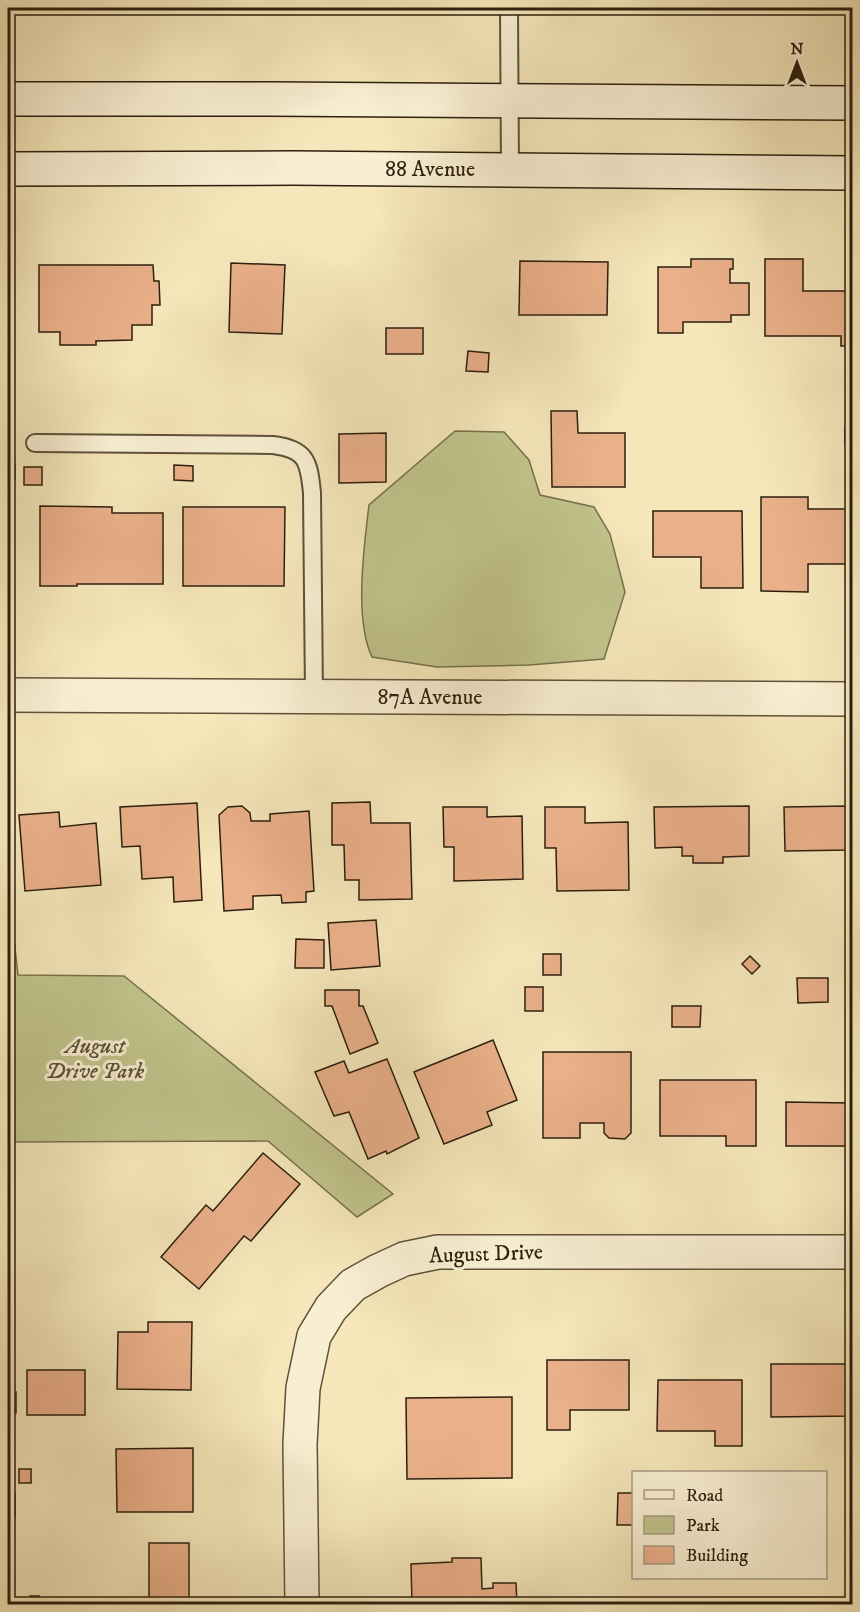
<svg xmlns="http://www.w3.org/2000/svg" width="860" height="1612" viewBox="0 0 860 1612" font-family="'IM FELL DW Pica',serif">
	<style>
		.green { fill: #c1c48c; stroke: #76724d; stroke-width: 1.5 }
		.building { fill: #eab08a; stroke: #2c1f0e; stroke-width: 1.5 }
		.lines { fill: none; stroke-linecap: round; stroke-linejoin: round }
		.lane-casing { stroke: #5e5139; stroke-width: 20 }
		.street-casing { stroke: #5e5139; stroke-width: 36 }
		.secondary-casing { stroke: #2c1f0e; stroke-width: 36 }
		.lane { stroke: #f8efd2; stroke-width: 16 }
		.street { stroke: #f8efd2; stroke-width: 33 }
		.secondary { stroke: #f8efd2; stroke-width: 33 }
		.labels { text-anchor: middle; dominant-baseline: central; stroke-width: 6; stroke-linejoin: round; paint-order: stroke }
		.street-label { font-size: 22px; fill: #2c1f0e; stroke: #f8efd2 }
		.park-label { font-size: 22px; font-style: italic; fill: #595134; stroke: #f8efd2 }
	</style>
	<rect width="100%" height="100%" fill="#f5e7ba"/>
	<filter id="stains"><feTurbulence type="fractalNoise" baseFrequency=".00333" numOctaves="4"/><feColorMatrix values="0 0 0 0 .2 0 0 0 0 .09 0 0 0 0 .02 0 0 0 .5 -.17"/></filter>
	<radialGradient id="worn" r=".72"><stop offset=".6" stop-color="#630" stop-opacity="0"/><stop offset="1" stop-color="#630" stop-opacity=".3"/></radialGradient>
	<g class="green">
		<path d="M455 431 504 432 529 460 540 495 594 507 610 534 625 592 604 659 529 665 437 667 372 657C354 619 364 547 369 505Z"/>
		<polygon points="8,883 18,975 124,976 393,1194 357,1217 268,1141 8,1142"/>
	</g>
	<g class="building">
		<polygon points="691,259 733,259 733,269 730,269 730,283 749,283 749,315 731,315 731,322 683,322 683,333 658,333 658,267 691,267"/>
		<polygon points="765,259 803,259 803,291 852,291 852,346 841,346 841,336 765,336"/>
		<polygon points="520,261 608,262 607,315 519,315"/>
		<polygon points="231,263 285,265 282,334 229,332"/>
		<polygon points="39,265 153,265 154,281 159,281 160,305 152,305 152,325 132,325 132,340 96,341 96,345 60,345 60,332 39,332"/>
		<rect x="386" y="328" width="37" height="26"/>
		<polygon points="468,351 489,353 488,372 466,371"/>
		<polygon points="551,411 577,411 578,433 625,433 625,487 552,487"/>
		<rect x="845" y="428" width="7" height="15"/>
		<polygon points="386,433 386,482 339,483 339,434"/>
		<rect x="8" y="464" width="7" height="16"/>
		<polygon points="174,465 193,466 193,481 174,480"/>
		<rect x="24" y="467" width="18" height="18"/>
		<polygon points="761,497 808,497 808,509 852,509 852,564 808,564 808,592 761,591"/>
		<polygon points="40,506 112,507 112,513 163,513 163,584 77,584 77,586 40,586"/>
		<polygon points="183,507 285,507 284,586 183,586"/>
		<polygon points="653,511 742,511 743,588 701,588 701,557 653,557"/>
		<polygon points="370,802 371,823 410,823 412,899 359,900 359,880 345,880 344,845 332,845 332,803"/>
		<polygon points="197,803 202,900 174,902 173,877 142,879 140,846 122,847 120,807"/>
		<polygon points="242,806 250,813 251,821 270,821 270,814 309,811 314,891 306,892 306,902 282,903 281,895 253,896 253,909 224,911 219,815 228,807"/>
		<polygon points="749,806 749,856 723,857 723,863 693,863 693,856 682,856 682,847 655,848 654,807"/>
		<polygon points="849,806 850,850 785,851 784,807"/>
		<polygon points="443,807 487,807 487,817 522,816 523,879 454,881 454,847 444,847"/>
		<polygon points="545,807 585,807 585,823 628,822 629,890 557,891 556,848 545,848"/>
		<polygon points="59,812 60,827 96,823 101,885 25,891 19,815"/>
		<polygon points="376,920 380,966 331,970 328,923"/>
		<polygon points="296,939 324,940 324,968 295,968"/>
		<rect x="543" y="954" width="18" height="21"/>
		<polygon points="750,956 760,966 752,974 742,964"/>
		<polygon points="797,978 828,978 828,1002 798,1003"/>
		<rect x="525" y="987" width="18" height="24"/>
		<polygon points="325,990 359,990 359,1006 363,1006 378,1043 350,1054 332,1006 325,1006"/>
		<polygon points="672,1006 701,1006 700,1027 672,1027"/>
		<polygon points="493,1040 517,1100 487,1112 492,1125 444,1144 414,1072"/>
		<polygon points="543,1052 631,1052 631,1133 625,1139 609,1138 604,1133 604,1123 580,1123 580,1138 543,1138"/>
		<polygon points="387,1059 419,1138 387,1154 386,1151 368,1159 349,1112 334,1116 315,1072 344,1061 349,1073"/>
		<polygon points="660,1080 756,1080 756,1146 726,1146 726,1136 660,1136"/>
		<polygon points="786,1102 850,1103 850,1146 786,1146"/>
		<rect x="8" y="1152" width="6" height="23"/>
		<polygon points="263,1153 300,1184 251,1241 244,1236 199,1289 161,1257 206,1205 213,1211"/>
		<polygon points="148,1322 192,1322 191,1390 117,1389 118,1332 148,1332"/>
		<polygon points="547,1360 629,1360 629,1410 570,1410 570,1430 547,1430"/>
		<polygon points="771,1364 852,1364 852,1416 771,1417"/>
		<rect x="27" y="1370" width="58" height="45"/>
		<polygon points="658,1380 742,1380 742,1446 715,1446 715,1431 657,1431"/>
		<rect x="8" y="1392" width="8" height="21"/>
		<polygon points="512,1397 512,1478 407,1479 406,1398"/>
		<polygon points="193,1448 193,1512 117,1512 116,1449"/>
		<rect x="19" y="1469" width="12" height="14"/>
		<rect x="8" y="1493" width="7" height="24"/>
		<polygon points="618,1493 634,1493 634,1525 617,1525"/>
		<rect x="149" y="1543" width="40" height="61"/>
		<polygon points="452,1558 481,1558 482,1589 493,1588 493,1583 516,1583 517,1604 412,1604 411,1564 452,1562"/>
		<rect x="30" y="1596" width="9" height="8"/>
		<rect x="806" y="1598" width="46" height="6"/>
	</g>
	<g class="lines">
		<g class="lane-casing">
			<g id="lane">
				<polyline points="509,8 510,170"/>
				<path d="M35 443 273 445C306 449 309 461 312 493L314 695"/>
			</g>
		</g>
		<g class="street-casing">
			<g id="street">
				<polyline points="8,695 852,699"/>
				<polyline points="302,1604 300,1444 303,1388 314,1336 331,1308 353,1285 378,1271 404,1259 438,1252 852,1252"/>
			</g>
		</g>
		<g class="secondary-casing">
			<g id="secondary">
				<polyline points="8,99 271,99 852,103"/>
				<polyline points="8,169 293,168 852,173"/>
			</g>
		</g>
		<use href="#lane" class="lane"/>
		<use href="#street" class="street"/>
		<use href="#secondary" class="secondary"/>
	</g>
	<g class="labels">
		<g class="street-label">
			<text x="430" y="169">88 Avenue</text>
			<text x="430" y="697">87A Avenue</text>
			<text transform="translate(486 1254) rotate(-2)">August Drive</text>
		</g>
		<g class="park-label">
			<text x="95" y="1046">August<tspan x="95" dy="25">Drive Park</tspan></text>
		</g>
	</g>
	<rect width="860" height="1612" fill="none" stroke="#f5e7ba" stroke-width="30"/>
	<rect x="9" y="9" width="842" height="1594" fill="none" stroke="#2c1f0e" stroke-width="3"/>
	<rect x="15" y="15" width="830" height="1582" fill="none" stroke="#2c1f0e" stroke-width="1.5"/>
	<rect x="632" y="1471" width="195" height="108" fill="#f8efd2" stroke="#a69c84" stroke-width="1.5"/>
	<rect x="644" y="1490" width="30" height="9" fill="#f8efd2" stroke="#a69c84" stroke-width="1.5"/>
	<text x="686" y="1501" font-size="18" fill="#2c1f0e">Road</text>
	<rect x="644" y="1516" width="30" height="18" fill="#c1c48c" stroke="#a69c84" stroke-width="1.5"/>
	<text x="686" y="1531" font-size="18" fill="#2c1f0e">Park</text>
	<rect x="644" y="1546" width="30" height="18" fill="#eab08a" stroke="#a69c84" stroke-width="1.5"/>
	<text x="686" y="1561" font-size="18" fill="#2c1f0e">Building</text>
	<g transform="translate(797 63)" stroke="#f8efd2" stroke-width="4.5" paint-order="stroke">
	<path d="M0-4.5L10 22L0 15L-10 22Z" fill="#2c1f0e"/>
	<text y="-9" font-size="16" font-weight="bold" text-anchor="middle" fill="#2c1f0e">N</text>
	</g>
	<rect width="100%" height="100%" filter="url(#stains)"/>
	<rect width="100%" height="100%" fill="url(#worn)"/>
</svg>
